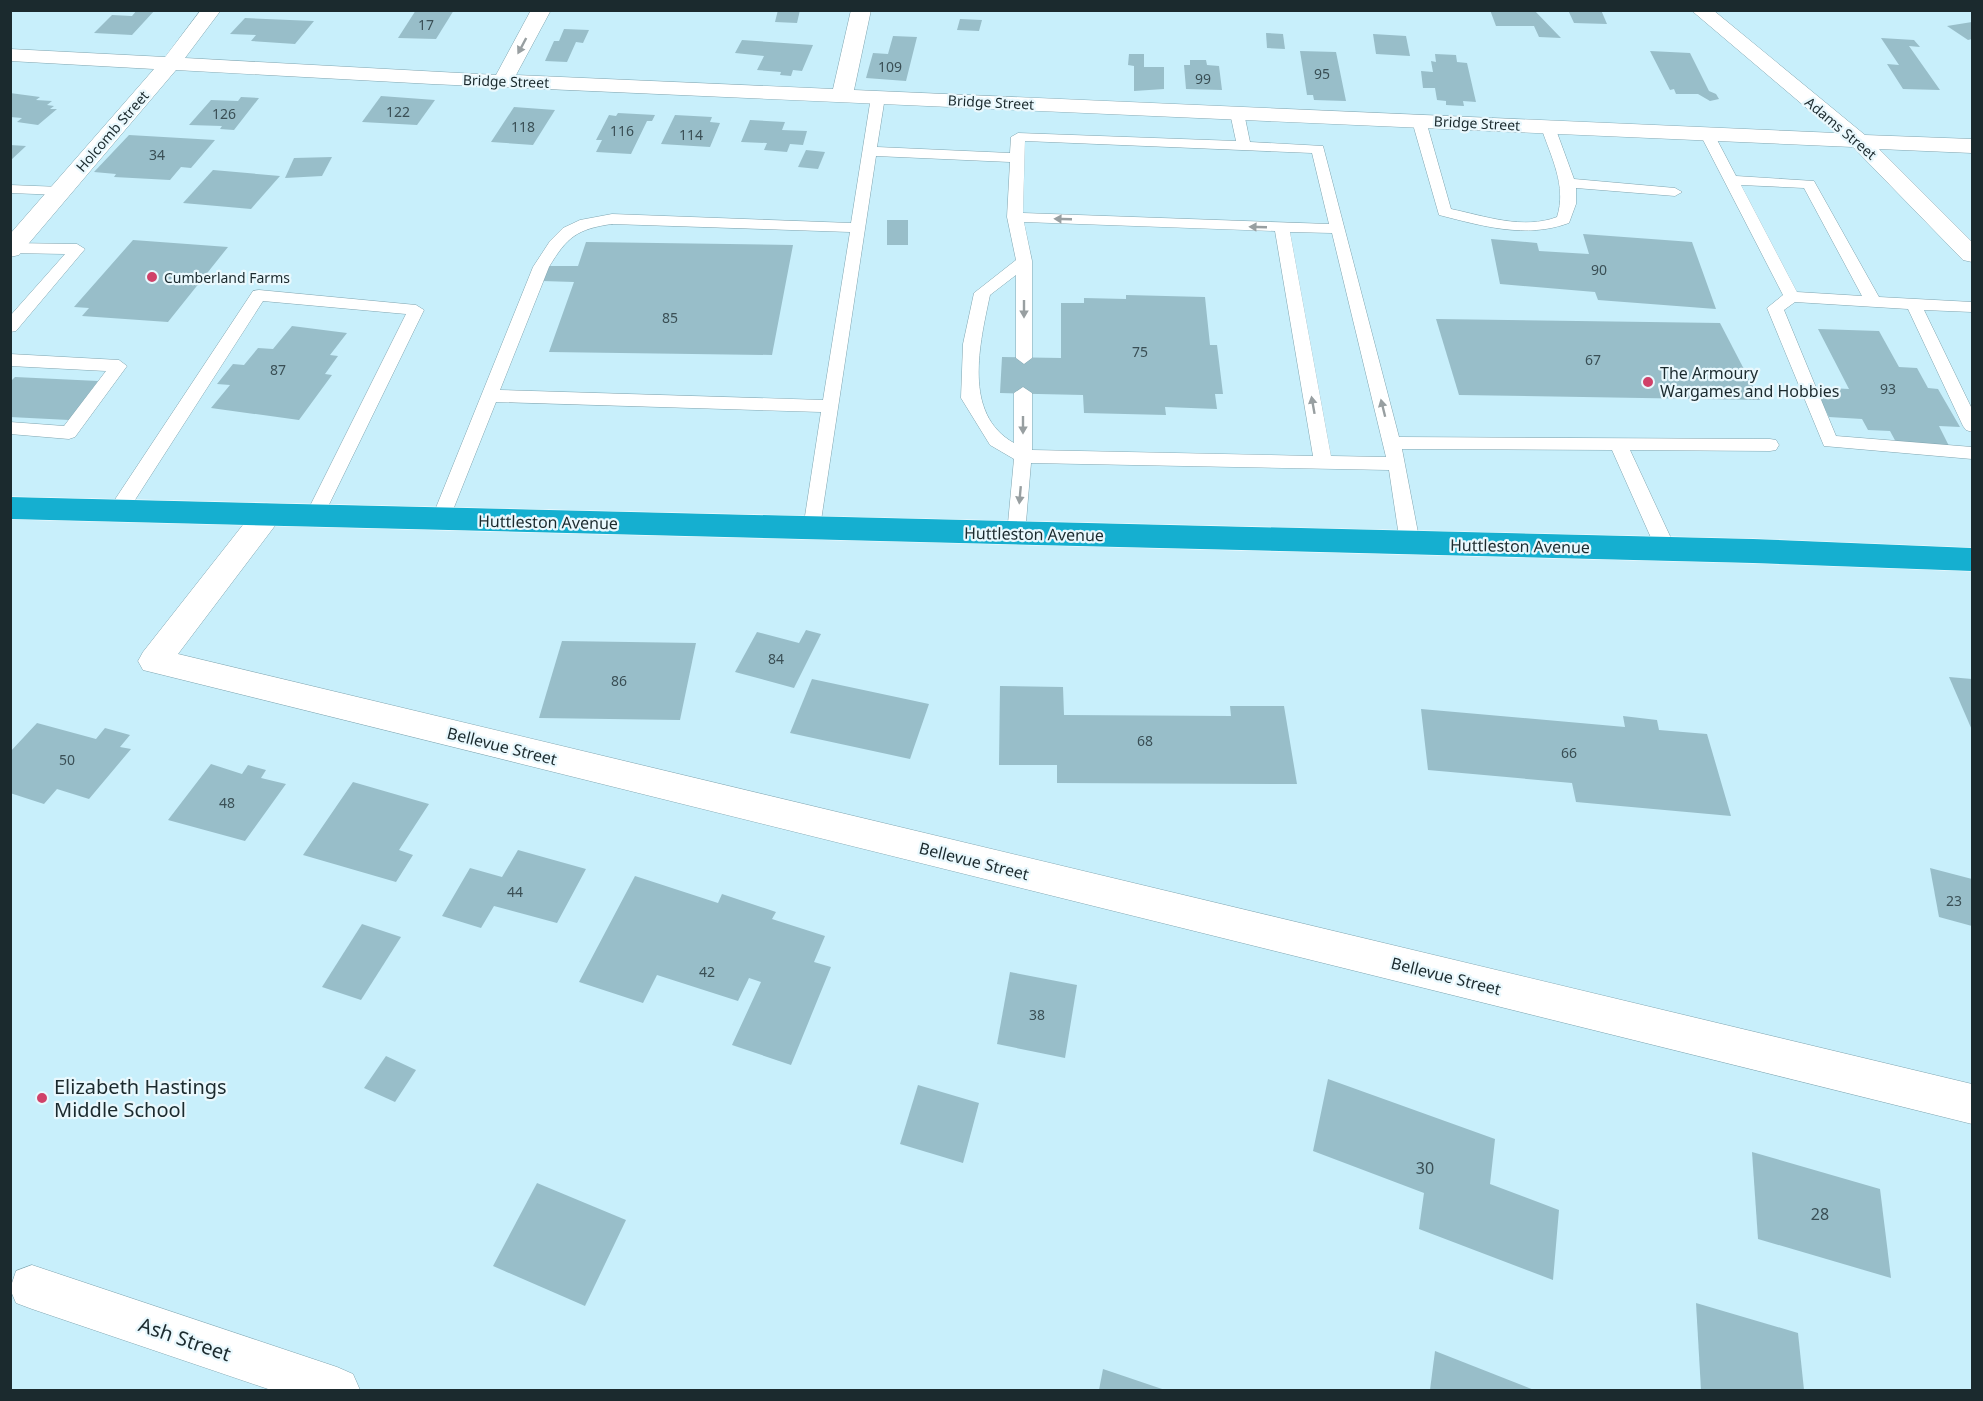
<svg xmlns="http://www.w3.org/2000/svg" width="1983" height="1401" viewBox="0 0 1983 1401" font-family="'Noto Sans',sans-serif">
	<style>
		.building { fill: #98bec9 }
		.lines { fill: none; stroke-linecap: round; stroke-linejoin: round }
		.lane-casing { stroke: #80a5b0; stroke-width: 1 }
		.street-casing { stroke: #80a5b0; stroke-width: 1 }
		.highway-casing { stroke: #fff; stroke-width: 1 }
		.lane { fill: #fff; fill-rule: evenodd }
		.street { fill: #fff; fill-rule: evenodd }
		.highway { fill: #15afd0; fill-rule: evenodd }
		.oneway { fill: #989fa1 }
		.poi-dot { fill: #d04169; stroke: #e9f8fd; stroke-width: 2 }
		.labels { text-anchor: middle; dominant-baseline: central; stroke-width: 4.5; stroke-linejoin: round; paint-order: stroke }
		.number-label { font-size: 14px; fill: #3a4f55 }
		.far-street-label { font-size: 14px; fill: #1b2a2e; stroke: #e9f8fd }
		.far-poi-label { font-size: 14px; fill: #1b2a2e; stroke: #e9f8fd; text-anchor: start }
		.poi-label { font-size: 16px; fill: #1b2a2e; stroke: #e9f8fd; text-anchor: start }
		.street-label { font-size: 16px; fill: #1b2a2e; stroke: #e9f8fd }
		.near-number-label { font-size: 16px; fill: #3a4f55 }
		.near-poi-label { font-size: 20px; fill: #1b2a2e; stroke: #e9f8fd; text-anchor: start }
		.near-street-label { font-size: 20px; fill: #1b2a2e; stroke: #e9f8fd }
	</style>
	<rect width="100%" height="100%" fill="#c8effb"/>
	<g class="building">
		<polygon points="137,10 155,10 132,35 94,33 112,15 132,16"/>
		<polygon points="416,10 454,10 436,39 398,38"/>
		<polygon points="778,10 800,10 797,23 775,22"/>
		<polygon points="1490,10 1534,10 1561,38 1539,37 1534,26 1496,26"/>
		<polygon points="1568,10 1601,10 1607,24 1574,23"/>
		<polygon points="245,18 314,21 295,44 251,41 256,35 230,34"/>
		<polygon points="960,19 982,20 979,31 957,30"/>
		<polygon points="1972,22 1972,39 1968,40 1947,26"/>
		<polygon points="564,29 589,30 583,43 576,42 567,62 545,61 554,41 559,41"/>
		<polygon points="1266,33 1283,34 1285,49 1267,48"/>
		<polygon points="1373,34 1406,36 1410,56 1376,54"/>
		<polygon points="893,36 917,37 906,81 866,78 873,53 888,54"/>
		<polygon points="1881,38 1914,40 1920,47 1909,46 1940,90 1903,89 1887,64 1899,65"/>
		<polygon points="742,40 813,45 802,71 793,70 791,76 780,75 781,72 757,70 764,56 735,53"/>
		<polygon points="1300,51 1336,52 1346,101 1314,100 1313,95 1307,95"/>
		<polygon points="1650,51 1690,53 1709,91 1716,94 1719,99 1710,101 1698,94 1676,94 1674,89 1670,90"/>
		<polygon points="1129,54 1144,54 1144,67 1164,67 1164,89 1134,91 1134,66 1128,65"/>
		<polygon points="1435,54 1456,55 1457,62 1467,63 1476,102 1463,101 1464,106 1446,105 1446,101 1437,100 1435,88 1423,88 1421,71 1433,72 1431,61 1436,62"/>
		<polygon points="1190,60 1206,60 1207,65 1219,66 1222,90 1186,89 1184,65 1190,65"/>
		<polygon points="10,93 40,97 36,100 52,101 47,105 54,106 50,109 57,109 38,125 17,122 22,118 10,117"/>
		<polygon points="381,96 435,100 417,125 362,122"/>
		<polygon points="241,97 259,98 234,130 220,129 222,126 189,125 211,100 238,101"/>
		<polygon points="514,107 555,110 533,145 491,142"/>
		<polygon points="618,113 655,115 652,121 647,121 631,154 596,152 602,140 596,140 609,115 616,116"/>
		<polygon points="675,115 712,117 710,122 720,123 710,147 661,144"/>
		<polygon points="750,120 785,122 782,130 807,131 803,145 790,144 787,152 764,150 767,143 741,142"/>
		<polygon points="129,135 215,140 191,168 181,167 170,180 114,177 116,174 94,172"/>
		<polygon points="10,145 26,146 10,161"/>
		<polygon points="806,150 825,152 818,169 798,167"/>
		<polygon points="332,157 322,176 285,178 294,158"/>
		<polygon points="213,170 280,176 251,209 183,203"/>
		<rect x="887" y="220" width="21" height="25"/>
		<polygon points="1583,234 1692,242 1716,309 1598,300 1595,292 1500,284 1491,239 1537,243 1539,251 1589,254"/>
		<polygon points="133,240 228,247 168,322 82,316 89,308 74,307"/>
		<polygon points="586,242 793,245 772,355 549,352 574,282 542,281 547,266 578,266"/>
		<polygon points="1126,295 1205,297 1210,345 1217,345 1223,394 1215,394 1217,409 1165,407 1166,415 1084,413 1083,395 1000,393 1002,357 1061,358 1061,303 1084,303 1084,298 1126,299"/>
		<polygon points="1436,319 1720,323 1760,400 1459,395"/>
		<polygon points="292,326 347,333 330,355 338,356 325,374 332,375 299,420 211,408 230,385 217,384 233,364 244,365 258,348 273,349"/>
		<polygon points="1818,329 1879,331 1899,367 1917,368 1928,388 1938,389 1960,427 1939,426 1949,446 1897,444 1890,431 1868,430 1862,419 1829,417 1814,387 1849,389"/>
		<polygon points="15,377 98,381 69,420 10,417 10,382"/>
		<polygon points="806,630 821,634 794,688 735,672 757,632 799,643"/>
		<polygon points="562,641 696,643 680,720 539,718"/>
		<polygon points="1949,677 1972,679 1972,730"/>
		<polygon points="812,679 929,704 910,759 790,733"/>
		<polygon points="1000,686 1063,687 1064,715 1231,716 1230,706 1284,706 1297,784 1057,783 1057,765 999,765"/>
		<polygon points="1421,709 1625,727 1623,716 1657,720 1659,730 1707,734 1731,816 1576,802 1572,783 1428,770"/>
		<polygon points="37,723 96,739 105,728 130,735 120,747 131,749 89,799 57,789 44,804 10,793 10,752"/>
		<polygon points="211,764 242,774 248,765 266,770 261,778 286,784 245,841 168,820"/>
		<polygon points="353,782 429,804 399,850 413,855 396,882 303,855"/>
		<polygon points="518,850 586,869 557,923 494,906 481,928 442,916 470,868 502,877"/>
		<polygon points="1930,868 1972,879 1972,926 1939,917"/>
		<polygon points="635,876 718,903 722,894 776,912 772,919 825,936 814,962 831,967 791,1065 732,1045 761,982 749,978 738,1001 657,975 643,1003 579,982"/>
		<polygon points="362,924 401,937 361,1000 322,987"/>
		<polygon points="1010,972 1077,985 1065,1058 997,1044"/>
		<polygon points="386,1056 416,1070 395,1102 364,1088"/>
		<polygon points="1328,1079 1495,1139 1490,1184 1559,1210 1553,1280 1419,1229 1424,1193 1313,1151"/>
		<polygon points="918,1085 979,1103 963,1163 900,1144"/>
		<polygon points="1752,1152 1880,1189 1891,1278 1758,1239"/>
		<polygon points="537,1183 626,1220 585,1306 493,1266"/>
		<polygon points="1696,1303 1798,1333 1804,1390 1701,1390"/>
		<polygon points="1435,1351 1534,1390 1430,1390"/>
		<polygon points="1103,1369 1165,1390 1099,1390"/>
	</g>
	<g class="lines">
		<g class="lane-casing">
			<g id="lane">
				<path d="M878 93 885 97 877 147 1010 153 1011 137 1018 133 1236 141 1230 113 1237 109 1244 113 1250 142 1323 146 1399 437 1770 439 1776 440 1779 445 1776 450 1770 451 1630 450 1676 549 1673 554 1666 556 1659 554 1656 549 1612 450 1402 449 1420 543 1417 548 1410 550 1403 548 1400 543 1389 470 1031 463 1025 534 1023 539 1016 541 1009 539 1007 534 1014 459 990 445 961 398 963 344 974 293 1016 260 1007 217 1010 162 876 156 819 534H805L803 529 821 412 496 402 449 520 447 525H433L431 520 533 267 550 241 563 228 580 220 612 214 851 223 871 97ZM1025 141 1312 153 1329 224 1023 213ZM1024 222 1275 231 1313 456 1032 450V393L1023 387 1014 393V443C962 414 980 343 990 295L1016 275V358L1024 364 1032 358V261ZM612 224 850 232 823 400 500 390 549 267C567 237 577 229 612 224ZM1290 232 1332 233 1386 457 1331 456Z"/>
				<path d="M1419 117 1426 121 1451 209C1485 216 1523 230 1557 217 1567 186 1551 157 1541 127L1548 123 1555 127 1574 179 1675 188 1682 192 1675 196 1576 188V204L1569 223C1526 239 1482 226 1439 215L1412 121Z"/>
				<path d="M1707 130 1714 134 1736 176 1814 181 1879 297 1972 302V312L1924 310 1972 409V432L1966 430 1963 426 1908 309 1795 302 1784 310 1836 436 1972 447V459L1824 446 1767 308 1783 295 1700 134ZM1741 185 1804 188 1862 296 1797 292Z"/>
				<polygon points="10,185 61,187 68,191 61,195 10,193"/>
				<polygon points="10,243 77,244 85,249 16,331 10,332 10,316 65,254 10,253"/>
				<polygon points="259,290 416,305 424,310 321,521 307,521 305,516 406,314 263,301 124,517 110,517 108,512 110,507 253,291"/>
				<polygon points="10,354 119,360 127,366 75,437 69,439 10,434 10,422 64,426 106,371 10,366"/>
			</g>
		</g>
		<g class="street-casing">
			<g id="street">
				<polygon points="201,10 221,10 185,58 496,75 531,10 551,10 516,75 833,89 851,10 871,10 854,90 1836,133 1691,10 1713,10 1865,135 1972,139 1972,153 1879,149 1972,242 1972,262 1963,260 1853,147 432,84 176,70 19,255 10,257 10,234 154,69 10,61 10,49 165,57"/>
				<polygon points="267,504 277,507 282,515 277,523 178,654 1972,1084 1972,1124 143,670 138,661 143,652 257,507"/>
				<polygon points="32,1265 337,1367 353,1374 360,1390 271,1390 32,1309 16,1303 10,1289 16,1271"/>
			</g>
		</g>
		<g class="highway-casing">
			<polygon id="highway" points="10,497 1753,539 1972,548 1972,571 1753,563 10,519"/>
		</g>
		<use href="#lane" class="lane"/>
		<use href="#street" class="street"/>
		<use href="#highway" class="highway"/>
	</g>
	<defs><path id="oneway-solid" d="M-6-.8H1V-3.2L6.5 0L1 3.2V.8H-6Z" transform="scale(1.5)"/></defs>
	<g class="oneway">
		<use href="#oneway-solid" transform="translate(522 46) rotate(118)"/>
		<use href="#oneway-solid" transform="translate(1063 219) rotate(-178)"/>
		<use href="#oneway-solid" transform="translate(1258 227) rotate(-178)"/>
		<use href="#oneway-solid" transform="translate(1024 309) rotate(90)"/>
		<use href="#oneway-solid" transform="translate(1313 405) rotate(-100)"/>
		<use href="#oneway-solid" transform="translate(1383 408) rotate(-104)"/>
		<use href="#oneway-solid" transform="translate(1023 425) rotate(90)"/>
		<use href="#oneway-solid" transform="translate(1020 495) rotate(95)"/>
	</g>
	<g class="poi-dot">
		<circle cx="152" cy="277" r="6"/>
		<circle cx="1648" cy="382" r="6"/>
		<circle cx="42" cy="1098" r="6"/>
	</g>
	<g class="labels">
		<g class="number-label">
			<text x="426" y="24">17</text>
			<text x="890" y="66">109</text>
			<text x="1322" y="73">95</text>
			<text x="1203" y="78">99</text>
			<text x="398" y="111">122</text>
			<text x="224" y="113">126</text>
			<text x="523" y="126">118</text>
			<text x="622" y="130">116</text>
			<text x="691" y="134">114</text>
			<text x="157" y="154">34</text>
			<text x="1599" y="269">90</text>
			<text x="670" y="317">85</text>
			<text x="1140" y="351">75</text>
			<text x="1593" y="359">67</text>
			<text x="278" y="369">87</text>
			<text x="1888" y="388">93</text>
			<text x="776" y="658">84</text>
			<text x="619" y="680">86</text>
			<text x="1145" y="740">68</text>
			<text x="1569" y="752">66</text>
			<text x="67" y="759">50</text>
			<text x="227" y="802">48</text>
			<text x="515" y="891">44</text>
			<text x="1954" y="900">23</text>
			<text x="707" y="971">42</text>
			<text x="1037" y="1014">38</text>
		</g>
		<g class="far-street-label">
			<text transform="translate(506 81) rotate(2)">Bridge Street</text>
			<text transform="translate(991 102) rotate(3)">Bridge Street</text>
			<text transform="translate(1477 123) rotate(3)">Bridge Street</text>
			<text transform="translate(1841 128) rotate(40)">Adams Street</text>
			<text transform="translate(112 131) rotate(-49)">Holcomb Street</text>
		</g>
		<g class="far-poi-label">
			<text x="164" y="277">Cumberland Farms</text>
		</g>
		<g class="poi-label">
			<text x="1660" y="373">The Armoury<tspan x="1660" dy="18">Wargames and Hobbies</tspan></text>
		</g>
		<g class="street-label">
			<text transform="translate(548 522) rotate(1)">Huttleston Avenue</text>
			<text transform="translate(1034 534) rotate(1)">Huttleston Avenue</text>
			<text transform="translate(1520 546) rotate(1)">Huttleston Avenue</text>
			<text transform="translate(502 746) rotate(14)">Bellevue Street</text>
			<text transform="translate(974 861) rotate(14)">Bellevue Street</text>
			<text transform="translate(1446 976) rotate(14)">Bellevue Street</text>
		</g>
		<g class="near-number-label">
			<text x="1425" y="1168">30</text>
			<text x="1820" y="1214">28</text>
		</g>
		<g class="near-poi-label">
			<text x="54" y="1086">Elizabeth Hastings<tspan x="54" dy="23">Middle School</tspan></text>
		</g>
		<g class="near-street-label">
			<text transform="translate(185 1339) rotate(19)">Ash Street</text>
		</g>
	</g>
	<rect width="1983" height="1401" fill="none" stroke="#1b2a2e" stroke-width="24"/>
</svg>
